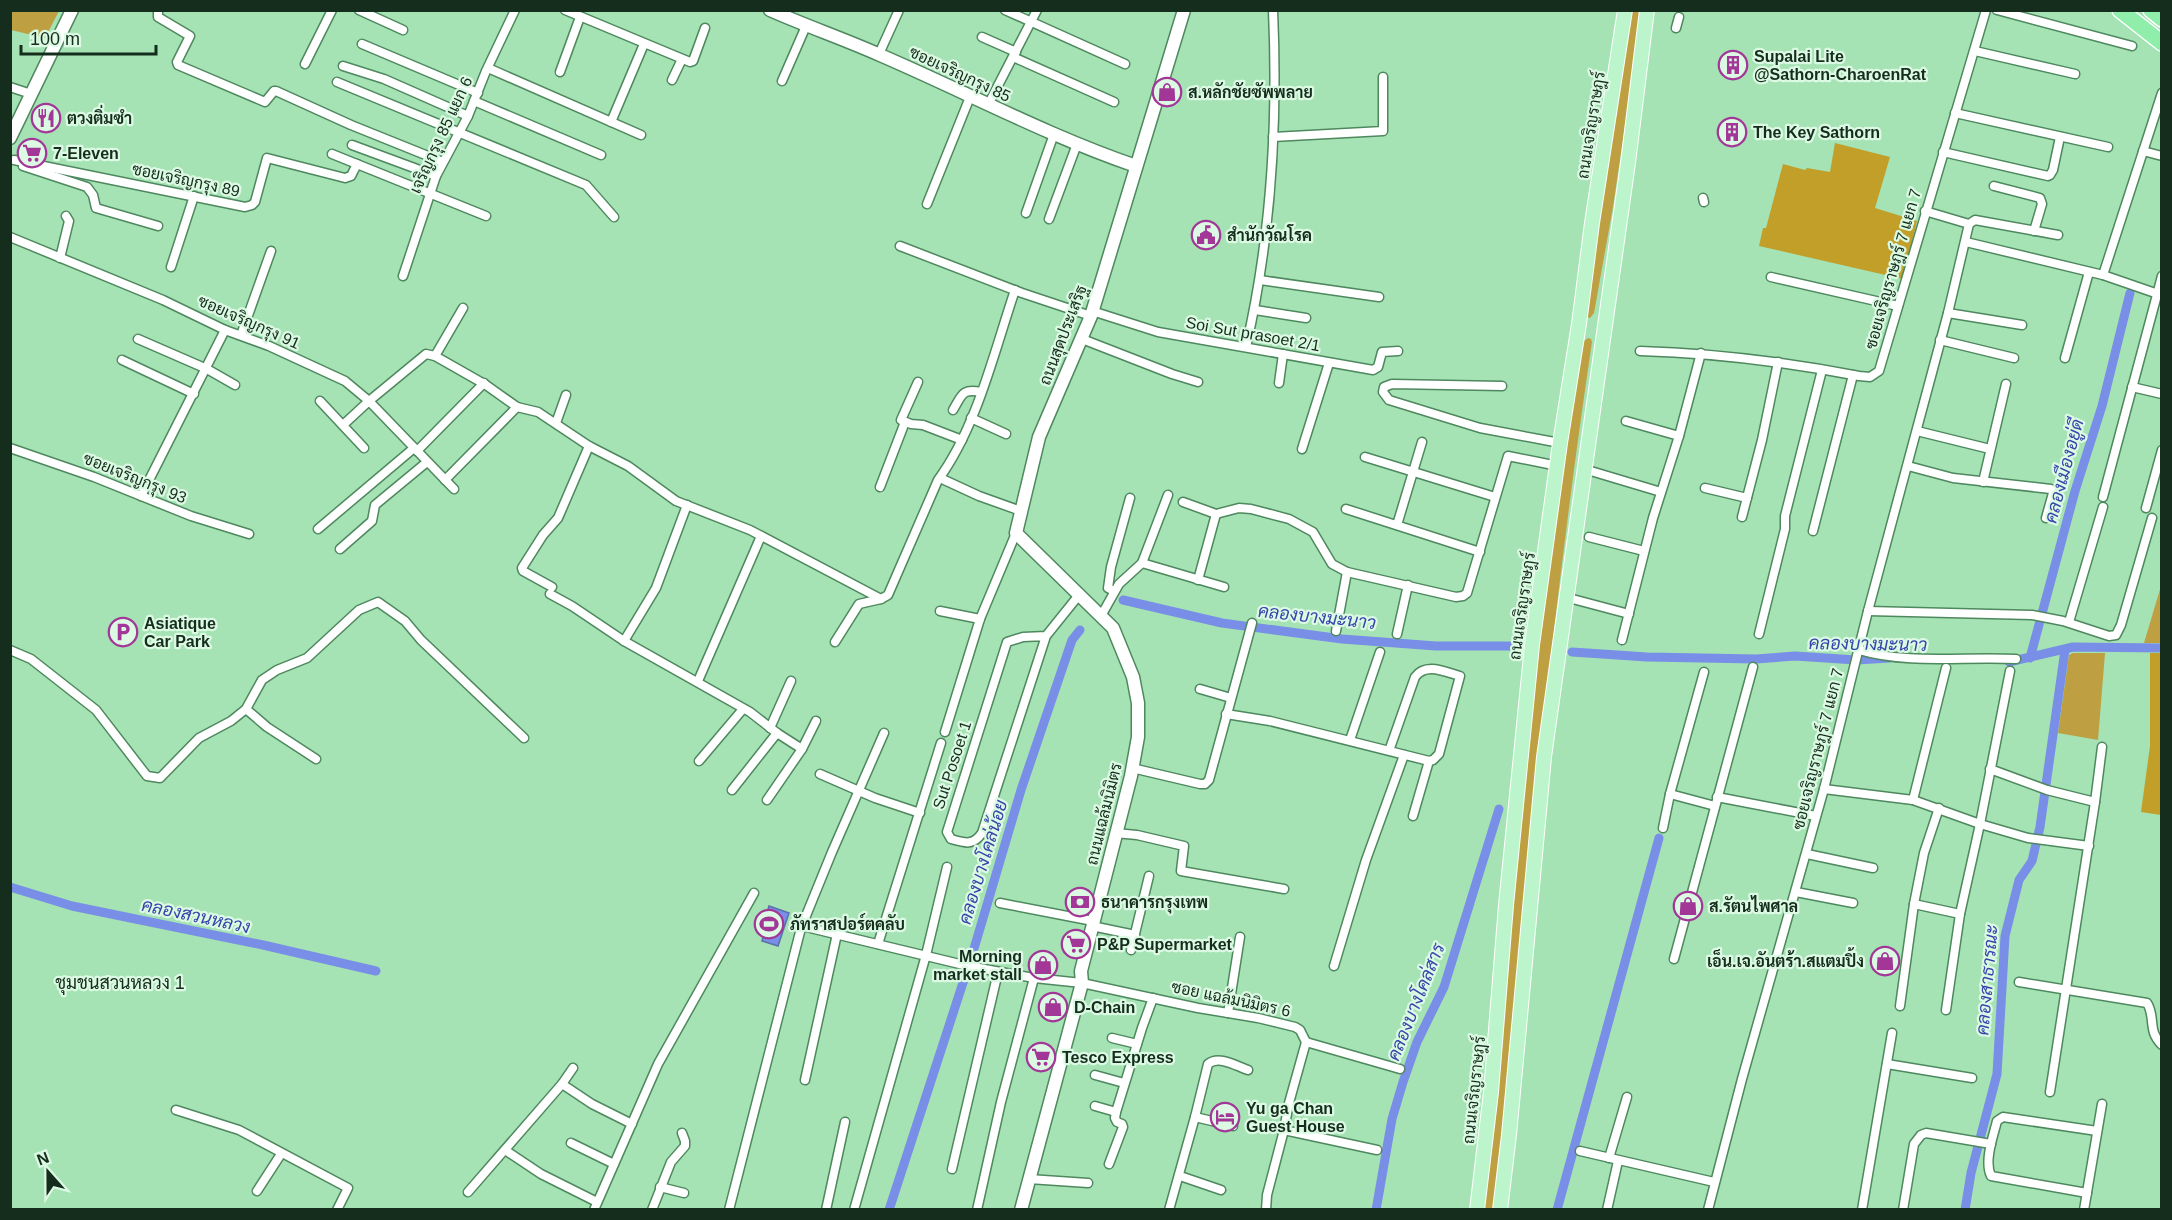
<svg xmlns="http://www.w3.org/2000/svg" width="2172" height="1220" viewBox="0 0 2172 1220" font-family="Helvetica,Sarabun,sans-serif">
	<style>
		.green { fill: #bea043 }
		.forest { fill: #c19f28 }
		.water { fill: #788ee7; stroke: #5a71aa; stroke-width: 1.5 }
		.lines { fill: none; stroke-linecap: round; stroke-linejoin: round }
		.canal { stroke: #788ee7; stroke-width: 9 }
		.street-casing { stroke: #4e885e; stroke-width: 11 }
		.secondary-casing { stroke: #4e885e; stroke-width: 15 }
		.primary-casing { stroke: #fff; stroke-width: 16 }
		.highway-casing { stroke: #fff; stroke-width: 18 }
		.street { stroke: #fff; stroke-width: 8 }
		.secondary { stroke: #fff; stroke-width: 12 }
		.primary { stroke: #bcf5cb; stroke-width: 14 }
		.highway { stroke: #8feea9; stroke-width: 15 }
		.labels { text-anchor: middle; dominant-baseline: central; stroke-width: 4.5; stroke-linejoin: round; paint-order: stroke }
		.poi-label { font-size: 16px; font-weight: bold; fill: #152d1c; stroke: #dcfae3; text-anchor: start }
		.street-label { font-size: 16px; fill: #152d1c; stroke: #dcfae3 }
		.water-label { font-size: 18px; font-style: italic; fill: #3645ac; stroke: #dcfae3 }
		.neighbourhood-label { font-size: 18px; fill: #152d1c; stroke: #dcfae3 }
	</style>
	<rect width="100%" height="100%" fill="#a5e2b4"/>
	<g class="green">
		<polygon points="11,10 59,10 59,11 45,38 11,30"/>
		<polygon points="1631,11 1642,11 1613,207 1594,313 1590,318 1584,316"/>
		<path d="M1588 338 1591 339 1592 342C1549 630 1523 920 1495 1209L1484 1210 1506 995 1522 800 1541 623 1569 424 1584 341Z"/>
		<polygon points="2161,586 2161,643 2144,643"/>
		<polygon points="2073,653 2105,653 2098,740 2058,733 2069,655"/>
	</g>
	<g class="forest">
		<polygon points="1835,143 1890,157 1875,208 1917,221 1903,279 1759,246 1763,228 1766,228 1783,164 1805,170 1807,168 1830,172"/>
		<polygon points="2150,653 2161,653 2161,815 2141,812 2150,746"/>
	</g>
	<polygon class="water" points="769,906 789,913 778,946 762,941 765,930 762,929"/>
	<g class="lines">
		<g class="canal">
			<polyline points="1123,600 1222,623 1342,639 1436,646 1509,646"/>
			<polyline points="1572,652 1647,657 1756,659 1795,656 1856,660 1890,658"/>
			<polyline points="2030,658 2075,491 2102,406 2130,293"/>
			<polyline points="2009,662 2073,647 2162,648"/>
			<polyline points="10,887 72,906 263,945 376,971"/>
			<polyline points="889,1210 973,952 1021,790 1072,640 1080,630"/>
			<polyline points="1376,1210 1392,1119 1403,1082 1417,1042 1444,987 1499,809"/>
			<polyline points="1557,1210 1659,838"/>
			<polyline points="1965,1210 1971,1173 1997,1074 2005,936 2019,880 2032,861 2040,827 2065,650"/>
		</g>
		<g class="street-casing">
			<g id="street">
				<polyline points="158,10 158,17 190,36 177,62 178,65 265,102 274,91 276,91 351,125 443,162"/>
				<polyline points="359,10 403,30"/>
				<polyline points="565,10 690,62 693,61 705,28"/>
				<polyline points="1005,10 1125,64"/>
				<polyline points="1997,10 2132,46"/>
				<polyline points="1676,28 1679,17"/>
				<polyline points="982,37 1016,52"/>
				<polyline points="362,44 478,93"/>
				<polyline points="1975,51 2075,74"/>
				<polyline points="879,54 899,10"/>
				<polyline points="1013,57 1114,102"/>
				<polyline points="305,64 332,10"/>
				<polyline points="343,66 384,79 468,116"/>
				<polyline points="488,68 641,135"/>
				<polyline points="560,72 580,17"/>
				<polyline points="672,80 682,59"/>
				<polyline points="782,81 806,26"/>
				<polyline points="337,82 586,185 614,217"/>
				<polyline points="10,87 31,94"/>
				<polyline points="474,101 601,155"/>
				<polyline points="988,105 1037,10"/>
				<polyline points="1955,113 2108,147"/>
				<polyline points="611,122 644,44"/>
				<polyline points="1273,137 1383,131 1383,77"/>
				<polyline points="352,145 436,176"/>
				<polyline points="2143,151 2162,156"/>
				<polyline points="1943,152 2048,176 2050,175 2053,170 2060,137"/>
				<polyline points="332,154 486,216"/>
				<polyline points="14,160 245,207 252,205 255,202 267,158 345,178 351,176 357,164"/>
				<polyline points="23,166 87,187 93,195 96,208 158,226"/>
				<polyline points="1994,186 2040,198 2042,204 2034,231"/>
				<polyline points="1703,198 1704,202"/>
				<polyline points="927,204 970,97"/>
				<polyline points="1925,211 1969,224 1975,220 2058,235"/>
				<polyline points="1026,213 1054,134"/>
				<polyline points="1049,219 1077,144"/>
				<polyline points="10,237 163,300 225,330 269,346 345,381 369,401 454,489"/>
				<polyline points="1966,242 2103,275 2161,295"/>
				<polyline points="900,246 1022,293 1091,316"/>
				<polyline points="60,258 69,221 66,216"/>
				<polyline points="171,267 194,196"/>
				<polyline points="2103,275 2162,93"/>
				<polyline points="403,276 436,176 468,116 486,71 515,10"/>
				<polyline points="1771,277 1898,306"/>
				<polyline points="1260,280 1379,297"/>
				<polyline points="463,308 435,356 486,385 517,407 538,412 589,446 628,466 676,501 750,530 881,599"/>
				<polyline points="1255,310 1306,318"/>
				<polyline points="1092,311 1158,332 1373,370 1378,367 1382,352 1398,351"/>
				<polyline points="1948,313 2022,325"/>
				<polyline points="241,335 271,251"/>
				<polyline points="138,339 207,369 235,385"/>
				<polyline points="1082,339 1172,374 1198,382"/>
				<polyline points="1940,340 2014,358"/>
				<path d="M1246 347C1271 238 1278 123 1273 10"/>
				<path d="M1640 351C1714 353 1786 362 1859 376L1870 377 1879 371 1986 10"/>
				<polyline points="2065,358 2089,272"/>
				<polyline points="122,360 194,394"/>
				<polyline points="918,382 901,420 911,424 923,425 962,440"/>
				<polyline points="1279,383 1283,354"/>
				<polyline points="1502,386 1392,384 1384,387 1383,392 1389,400 1480,428 1560,443"/>
				<polyline points="2132,387 2162,394"/>
				<polyline points="320,401 364,448"/>
				<path d="M953 410C962 395 962 388 981 392"/>
				<polyline points="971,418 1006,434"/>
				<polyline points="1626,421 1679,436"/>
				<polyline points="556,423 566,395"/>
				<polyline points="343,425 369,401 426,354 435,356"/>
				<polyline points="1917,431 1990,449"/>
				<polyline points="10,448 94,477 191,516 249,534"/>
				<polyline points="1302,449 1329,363"/>
				<polyline points="417,451 484,383"/>
				<polyline points="1365,457 1495,497"/>
				<polyline points="1908,466 1953,478 2051,489 2053,493 2046,518"/>
				<polyline points="1584,469 1661,492"/>
				<polyline points="940,478 979,496 1021,511"/>
				<polyline points="445,480 517,407"/>
				<polyline points="1983,482 2006,384"/>
				<polyline points="880,487 905,422"/>
				<polyline points="1705,488 1747,498"/>
				<polyline points="1168,495 1142,563 1224,587"/>
				<polyline points="141,496 225,330"/>
				<polyline points="2103,497 2162,276"/>
				<polyline points="1183,502 1216,514 1239,508 1251,509 1289,519 1313,532 1332,564 1347,572 1456,597 1463,596 1467,593 1508,456 1558,466"/>
				<polyline points="2146,508 2162,450"/>
				<polyline points="1346,509 1480,552"/>
				<polyline points="1742,517 1762,440 1778,362"/>
				<polyline points="1397,525 1422,442"/>
				<polyline points="318,529 414,448"/>
				<polyline points="1813,531 1853,375"/>
				<polyline points="1589,537 1644,551"/>
				<polyline points="340,549 372,521 375,505 427,462"/>
				<polyline points="1198,580 1216,514"/>
				<polyline points="552,587 523,571 522,568 543,535 558,518 589,446"/>
				<polyline points="1114,591 1108,588 1111,567 1130,498"/>
				<polyline points="550,594 572,606 624,641 750,712 777,733 802,749 767,800"/>
				<polyline points="1565,597 1629,614"/>
				<polyline points="940,611 980,619"/>
				<polyline points="1868,611 2032,615 2063,621 2109,636 2116,635 2121,625 2152,518"/>
				<polyline points="1101,616 1119,584 1142,563"/>
				<polyline points="2069,622 2103,507"/>
				<polyline points="1336,631 1347,572"/>
				<polyline points="1397,634 1408,585"/>
				<polyline points="1759,634 1785,529 1785,516 1822,370"/>
				<path d="M1046 636 1023 637 1007 642 947 832 951 839C965 843 973 846 982 833L1046 636 1079 595"/>
				<polyline points="1622,640 1653,518 1679,436 1701,353"/>
				<polyline points="624,641 656,588 687,505"/>
				<path d="M835 642 859 604 881 599 888 595 938 480C977 427 994 352 1015 290"/>
				<polyline points="10,650 31,659 96,710 147,776 160,778 199,738 231,721 246,709 262,680 277,670 307,658 359,610 378,602 405,621 421,640 524,738"/>
				<path d="M1859 650C1909 665 1965 656 2016 659"/>
				<polyline points="698,681 761,536"/>
				<polyline points="1200,689 1231,698"/>
				<polyline points="246,709 267,727 316,759"/>
				<path d="M1226 714 1270 721 1429 761 1433 760 1439 754 1460 676C1445 672 1426 662 1415 677L1389 751"/>
				<polyline points="770,728 791,681"/>
				<polyline points="945,732 980,619 1016,533"/>
				<polyline points="1350,740 1380,652"/>
				<polyline points="802,749 816,721"/>
				<polyline points="699,761 743,709"/>
				<polyline points="1132,768 1200,784 1205,784 1209,780 1252,623"/>
				<polyline points="1990,769 2047,790 2095,802 2102,747"/>
				<polyline points="820,774 875,798 920,813"/>
				<polyline points="1824,789 1913,800 1980,824 2028,838 2089,846"/>
				<polyline points="732,790 777,733"/>
				<polyline points="1670,794 1715,806"/>
				<polyline points="1717,797 1816,816"/>
				<polyline points="1913,800 1946,668"/>
				<polyline points="1413,816 1429,761"/>
				<polyline points="1663,828 1670,794 1704,672"/>
				<polyline points="1115,833 1137,835 1184,846 1181,871 1284,889"/>
				<polyline points="1807,854 1873,868"/>
				<polyline points="1796,892 1853,903"/>
				<polyline points="1000,903 1093,921"/>
				<polyline points="1914,904 1960,914"/>
				<polyline points="802,926 968,966 1034,978 1082,983 1198,1008 1258,1018 1295,1027 1300,1030 1306,1042 1400,1069"/>
				<polyline points="1092,926 1135,935"/>
				<polyline points="878,944 941,743"/>
				<polyline points="1131,950 1149,876"/>
				<polyline points="1674,959 1753,667"/>
				<polyline points="1334,966 1366,860 1404,755"/>
				<path d="M2019 982 2147 1003C2156 1017 2147 1031 2162 1045"/>
				<polyline points="1900,1006 1914,904 1924,853 1939,808"/>
				<polyline points="1946,1010 1960,914 1980,824 2010,671"/>
				<polyline points="1228,1013 1240,937"/>
				<polyline points="1112,1038 1137,1044"/>
				<polyline points="1887,1064 1972,1078"/>
				<polyline points="1095,1075 1124,1083"/>
				<polyline points="805,1080 837,934"/>
				<polyline points="562,1084 592,1104 632,1124"/>
				<polyline points="2050,1092 2095,802"/>
				<polyline points="1095,1106 1116,1112"/>
				<polyline points="176,1110 239,1130 348,1188 337,1210"/>
				<path d="M1195 1117 1208 1064C1219 1055 1236 1066 1248 1070"/>
				<polyline points="1284,1130 1377,1150"/>
				<polyline points="571,1143 614,1164"/>
				<polyline points="505,1150 541,1174 597,1202"/>
				<polyline points="1580,1151 1714,1182"/>
				<polyline points="1609,1158 1627,1097"/>
				<polyline points="1109,1164 1123,1127 1122,1124 1117,1122 1115,1118 1116,1112 1142,1028 1153,998"/>
				<polyline points="952,1169 998,972"/>
				<polyline points="1180,1176 1221,1190"/>
				<polyline points="1029,1179 1088,1183"/>
				<polyline points="660,1187 684,1193"/>
				<polyline points="257,1191 281,1154"/>
				<polyline points="468,1192 562,1084 573,1068"/>
				<path d="M2087 1193 1991 1176C1984 1161 1993 1137 1997 1121L2003 1117 2097 1131"/>
				<polyline points="594,1210 658,1064 754,893"/>
				<polyline points="652,1210 671,1162 685,1146 685,1141 682,1133"/>
				<polyline points="729,1210 801,928 832,852 884,733"/>
				<polyline points="826,1210 845,1122"/>
				<polyline points="854,1210 926,955 947,867"/>
				<polyline points="977,1210 1001,1102 1034,978"/>
				<polyline points="1169,1210 1195,1117 1233,1126"/>
				<polyline points="1266,1210 1267,1195 1284,1130 1289,1103 1306,1042"/>
				<polyline points="1607,1210 1618,1161"/>
				<polyline points="1708,1210 1742,1079 1824,789 1868,611 1948,313 1969,224"/>
				<polyline points="1862,1210 1892,1033"/>
				<polyline points="1903,1210 1914,1144 1921,1135 1926,1133 1991,1144"/>
				<polyline points="2084,1210 2102,1104"/>
			</g>
		</g>
		<g class="secondary-casing">
			<g id="secondary">
				<path d="M770 10C806 26 844 39 880 55 966 92 1048 136 1136 166"/>
				<polyline points="10,138 72,10"/>
				<polyline points="1021,1210 1082,983 1081,971 1131,776 1138,737 1138,703 1133,677 1113,628 1016,533 1039,437 1091,316 1184,10"/>
			</g>
		</g>
		<g class="primary-casing">
			<g id="primary">
				<polyline points="1477,1210 1491,1092 1506,905 1532,645 1560,443 1579,324 1592,223 1625,10"/>
				<polyline points="1500,1210 1509,1135 1544,757 1628,163 1647,10"/>
			</g>
		</g>
		<g class="highway-casing">
			<g id="highway">
				<polyline points="2120,10 2162,43"/>
				<polyline points="2151,10 2162,19"/>
			</g>
		</g>
		<use href="#street" class="street"/>
		<use href="#secondary" class="secondary"/>
		<use href="#primary" class="primary"/>
		<use href="#highway" class="highway"/>
	</g>
	<defs>
		<g id="building-ring" transform="scale(1.5)"><circle r="9.5" fill="#dcfae3" stroke="#a23798" stroke-width="1.5"/><path d="M-4-6H4V6H1V3H-1V6H-4ZM-2.5-4.3h1.7v1.8h-1.7ZM.8-4.3h1.7v1.8H.8ZM-2.5-1h1.7V.8h-1.7ZM.8-1h1.7V.8H.8Z" fill="#a23798"/></g>
		<g id="shop-ring" transform="scale(1.5)"><circle r="9.5" fill="#dcfae3" stroke="#a23798" stroke-width="1.5"/><path d="M-5-2.5h2.3a2.7 3.5 0 0 1 5.4 0H5L5.5 6h-11ZM-1.5-2.5h3a1.5 2.3 0 0 0-3 0Z" fill="#a23798"/></g>
		<g id="restaurant-ring" transform="scale(1.5)"><circle r="9.5" fill="#dcfae3" stroke="#a23798" stroke-width="1.5"/><path d="M-5-6h1v4h1v-4h1v4h1v-4h1v5L-1.5 .5V6h-2V.5L-5-1ZM5-6V6H3V1.5H1.5Q1.5-4 5-6Z" fill="#a23798"/></g>
		<g id="supermarket-ring" transform="scale(1.5)"><circle r="9.5" fill="#dcfae3" stroke="#a23798" stroke-width="1.5"/><path d="M-6-5.5h2.5l.6 2H6L4.5 2H-2.5L-4.4-4H-6ZM-1.5 3.2a1.3 1.3 0 1 0 .1 0ZM3 3.2a1.3 1.3 0 1 0 .1 0Z" fill="#a23798"/></g>
		<g id="civic-ring" transform="scale(1.5)"><circle r="9.5" fill="#dcfae3" stroke="#a23798" stroke-width="1.5"/><path d="M-.6-6.5H3V-4.5H.6V-3L4-1V1h2V6H-6V1h2V-1L-.6-3ZM-1.2 2.5V6h2.4V2.5Z" fill="#a23798"/></g>
		<g id="parking-ring" transform="scale(1.5)"><circle r="9.5" fill="#dcfae3" stroke="#a23798" stroke-width="1.5"/><path d="M-3.5-5.5H1a3.5 3.5 0 0 1 0 7H-1V5.5H-3.5ZM-1-3.4V-.6H.8a1.4 1.4 0 0 0 0-2.8Z" fill="#a23798"/></g>
		<g id="bank-ring" transform="scale(1.5)"><circle r="9.5" fill="#dcfae3" stroke="#a23798" stroke-width="1.5"/><path d="M-6-4H6V4H-6ZM0-2.3a2.3 2.3 0 1 0 0 4.6a2.3 2.3 0 1 0 0-4.6Z" fill="#a23798"/></g>
		<g id="stadium-ring" transform="scale(1.5)"><circle r="9.5" fill="#dcfae3" stroke="#a23798" stroke-width="1.5"/><path d="M0-5a6.5 5 0 1 0 0 10a6.5 5 0 1 0 0-10ZM-3.5-1.8h7v3.6h-7Z" fill="#a23798"/></g>
		<g id="hotel-ring" transform="scale(1.5)"><circle r="9.5" fill="#dcfae3" stroke="#a23798" stroke-width="1.5"/><path d="M-6-4.5h1.5V1H6V5H4.5V3h-9V5H-6ZM-4 0a1.8 1.8 0 1 1 3.6 0ZM.5 0V-2.5h3Q6-2.5 6 0Z" fill="#a23798"/></g>
	</defs>
	<g fill-rule="evenodd">
		<use href="#building-ring" x="1733" y="65"/>
		<use href="#shop-ring" x="1167" y="92"/>
		<use href="#restaurant-ring" x="46" y="118"/>
		<use href="#building-ring" x="1732" y="132"/>
		<use href="#supermarket-ring" x="32" y="153"/>
		<use href="#civic-ring" x="1206" y="235"/>
		<use href="#parking-ring" x="123" y="632"/>
		<use href="#bank-ring" x="1080" y="902"/>
		<use href="#shop-ring" x="1688" y="906"/>
		<use href="#stadium-ring" x="769" y="924"/>
		<use href="#supermarket-ring" x="1076" y="944"/>
		<use href="#shop-ring" x="1885" y="961"/>
		<use href="#shop-ring" x="1043" y="965"/>
		<use href="#shop-ring" x="1053" y="1007"/>
		<use href="#supermarket-ring" x="1041" y="1057"/>
		<use href="#hotel-ring" x="1225" y="1117"/>
	</g>
	<g class="labels">
		<g class="poi-label">
			<text x="1754" y="56">Supalai Lite<tspan x="1754" dy="18">@Sathorn-CharoenRat</tspan></text>
			<text x="1188" y="92">ส.หลักชัยซัพพลาย</text>
			<text x="67" y="118">ตวงติ่มซำ</text>
			<text x="1753" y="132">The Key Sathorn</text>
			<text x="53" y="153">7-Eleven</text>
			<text x="1227" y="235">สำนักวัณโรค</text>
			<text x="144" y="623">Asiatique<tspan x="144" dy="18">Car Park</tspan></text>
			<text x="1101" y="902">ธนาคารกรุงเทพ</text>
			<text x="1709" y="906">ส.รัตนไพศาล</text>
			<text x="790" y="924">ภัทราสปอร์ตคลับ</text>
			<text x="1097" y="944">P&amp;P Supermarket</text>
			<text x="1022" y="956" text-anchor="end">Morning<tspan x="1022" dy="18">market stall</tspan></text>
			<text x="1864" y="961" text-anchor="end">เอ็น.เจ.อันตร้า.สแตมปิ้ง</text>
			<text x="1074" y="1007">D-Chain</text>
			<text x="1062" y="1057">Tesco Express</text>
			<text x="1246" y="1108">Yu ga Chan<tspan x="1246" dy="18">Guest House</tspan></text>
		</g>
		<g class="street-label">
			<text transform="translate(960 74) rotate(25)">ซอยเจริญกรุง 85</text>
			<text transform="translate(1591 125) rotate(-81)">ถนนเจริญราษฎร์</text>
			<text transform="translate(441 135) rotate(-65)">เจริญกรุง 85 แยก 6</text>
			<text transform="translate(186 180) rotate(12)">ซอยเจริญกรุง 89</text>
			<text transform="translate(1893 269) rotate(-74)">ซอยเจริญราษฎร์ 7 แยก 7</text>
			<text transform="translate(249 322) rotate(24)">ซอยเจริญกรุง 91</text>
			<text transform="translate(1253 334) rotate(10)">Soi Sut prasoet 2/1</text>
			<text transform="translate(1063 335) rotate(-69)">ถนนสุดประเสริฐ</text>
			<text transform="translate(135 478) rotate(22)">ซอยเจริญกรุง 93</text>
			<text transform="translate(1522 606) rotate(-82)">ถนนเจริญราษฎร์</text>
			<text transform="translate(1818 749) rotate(-76)">ซอยเจริญราษฎร์ 7 แยก 7</text>
			<text transform="translate(952 765) rotate(-72)">Sut Posoet 1</text>
			<text transform="translate(1104 814) rotate(-76)">ถนนแฉล้มนิมิตร</text>
			<text transform="translate(1231 999) rotate(12)">ซอย แฉล้มนิมิตร 6</text>
			<text transform="translate(1474 1090) rotate(-84)">ถนนเจริญราษฎร์</text>
		</g>
		<g class="water-label">
			<text transform="translate(2064 471) rotate(-75)">คลองเมืองอยู่ดี</text>
			<text transform="translate(1317 617) rotate(6)">คลองบางมะนาว</text>
			<text transform="translate(1868 644) rotate(1)">คลองบางมะนาว</text>
			<text transform="translate(983 862) rotate(-73)">คลองบางโคล่น้อย</text>
			<text transform="translate(196 916) rotate(12)">คลองสวนหลวง</text>
			<text transform="translate(1987 980) rotate(-85)">คลองสาธารณะ</text>
			<text transform="translate(1416 1002) rotate(-68)">คลองบางโคล่สาร</text>
		</g>
		<g class="neighbourhood-label">
			<text x="120" y="983">ชุมชนสวนหลวง 1</text>
		</g>
	</g>
	<rect width="2172" height="1220" fill="none" stroke="#152d1c" stroke-width="24"/>
	<g transform="translate(48 1172) rotate(339)" stroke="#dcfae3" stroke-width="4.5" paint-order="stroke">
	<path d="M0-4.5L10 22L0 15L-10 22Z" fill="#152d1c"/>
	<text y="-9" font-size="16" font-weight="bold" text-anchor="middle" fill="#152d1c">N</text>
	</g>
	<path d="M21 45v9h135v-9" fill="none" stroke="#152d1c" stroke-width="3"/>
	<text x="30" y="45" font-size="18" fill="#152d1c" stroke="#dcfae3" stroke-width="4.5" paint-order="stroke">100 m</text>
</svg>
